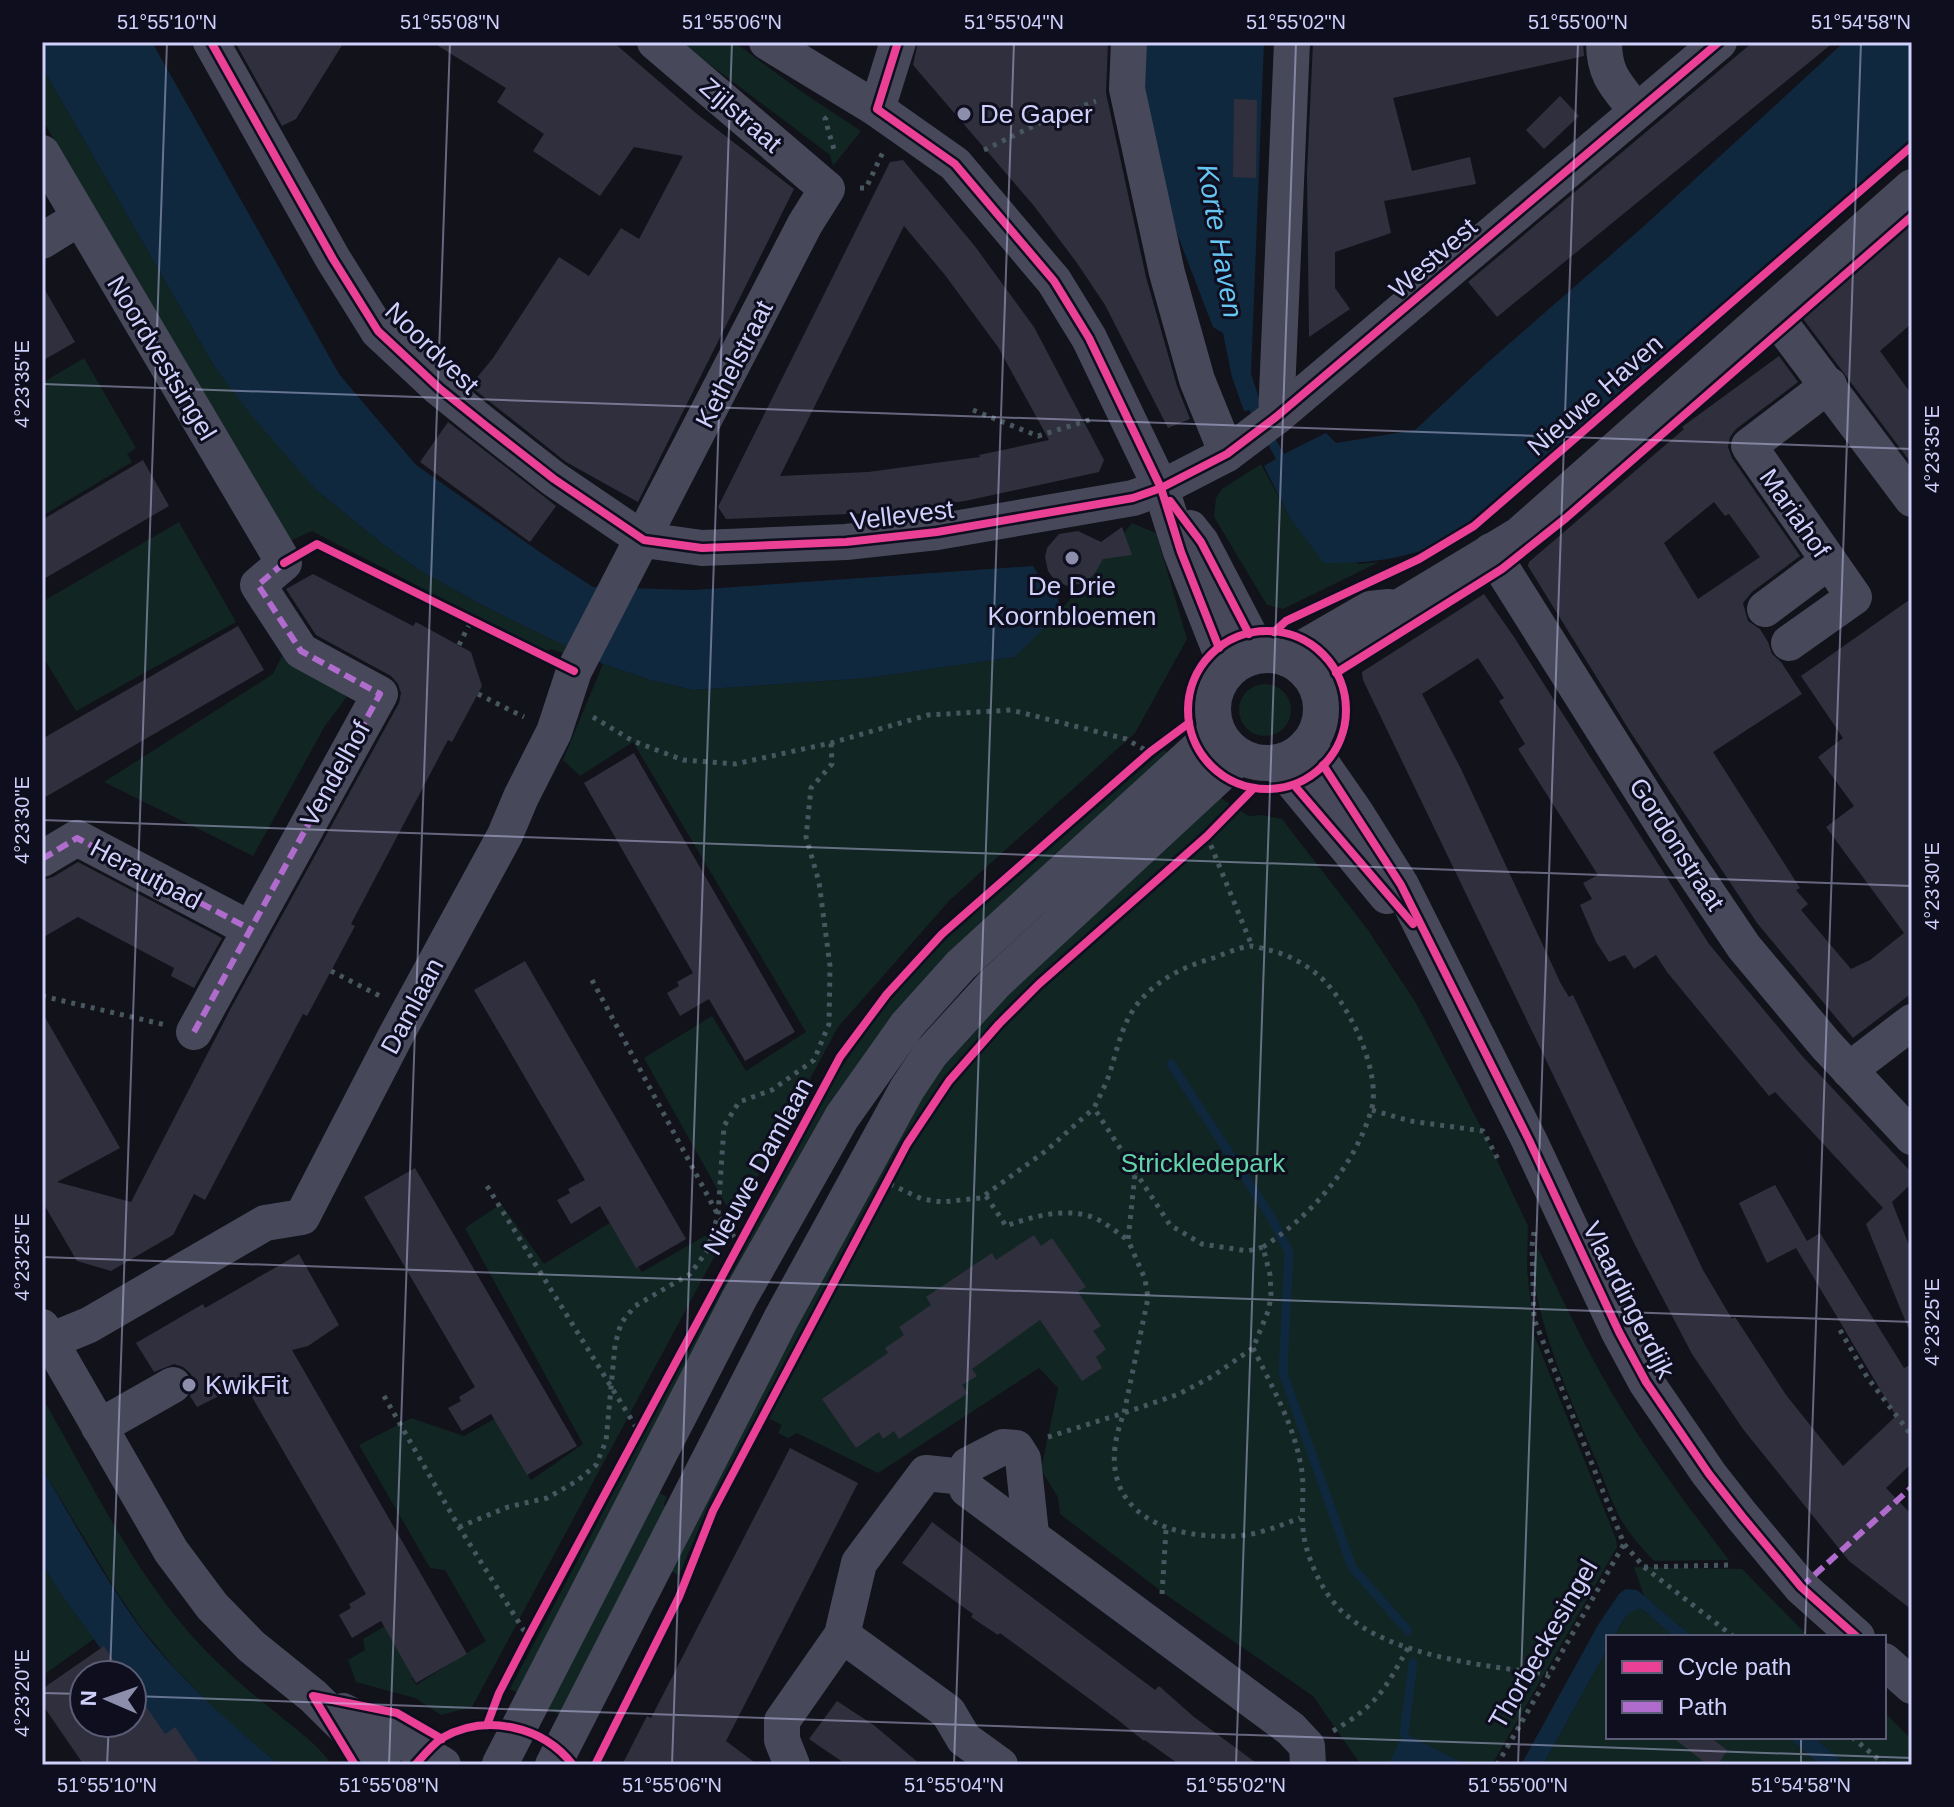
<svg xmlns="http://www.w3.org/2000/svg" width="1954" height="1807" viewBox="0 0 1954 1807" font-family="Arial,sans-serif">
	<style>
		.green { fill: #112523 }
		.water { fill: #10283d }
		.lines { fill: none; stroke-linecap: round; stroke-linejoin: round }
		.stream { stroke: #10283d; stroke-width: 9 }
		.building { fill: #302f3d; fill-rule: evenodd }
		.path { stroke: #48575f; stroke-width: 5; stroke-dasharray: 4 6; stroke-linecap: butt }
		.minor { stroke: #47495b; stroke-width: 36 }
		.quiet { stroke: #b06ccc; stroke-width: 6; stroke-dasharray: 12 6; stroke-linecap: butt }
		.cycleway-casing { stroke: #0e0e1e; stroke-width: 13 }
		.cycleway { stroke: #ea4096; stroke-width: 8 }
		.ticks { fill: none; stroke: #cfd0fb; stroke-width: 2; stroke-opacity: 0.45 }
		.poi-dot { fill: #8d8eac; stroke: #0e0e1e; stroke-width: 3 }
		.labels { text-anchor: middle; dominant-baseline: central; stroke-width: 6; stroke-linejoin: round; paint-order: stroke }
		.poi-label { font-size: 26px; fill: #cfd0fb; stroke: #0e0e1e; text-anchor: start }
		.street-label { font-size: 26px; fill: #cfd0fb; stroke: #0e0e1e }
		.park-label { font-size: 26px; fill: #61d5a8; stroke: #0e0e1e }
		.water-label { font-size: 28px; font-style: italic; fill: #65c6f4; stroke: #0e0e1e }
		.neatline { fill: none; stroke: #cfd0fb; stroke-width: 3 }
		.ticks-label { font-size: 20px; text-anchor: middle; fill: #cfd0fb }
	</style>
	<rect width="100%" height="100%" fill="#12121a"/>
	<g class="green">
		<polygon points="680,42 734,42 802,92 861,131 833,166 830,155"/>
		<polygon points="42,67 214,366 315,489 380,542 419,570 484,606 571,647 563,653 551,649 545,652 312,531 288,542 42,119"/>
		<polygon points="84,358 136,448 127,454 132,462 42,516 42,383"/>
		<polygon points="1261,464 1290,518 1359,564 1379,562 1283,609 1267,605 1214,517 1216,498 1222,489"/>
		<polygon points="179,522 236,622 76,711 42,655 42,602"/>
		<polygon points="1132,523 1156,533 1187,639 1135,733 950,900 838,1027 472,1707 441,1715 415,1698 356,1682 348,1660 365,1650 363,1639 385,1626 416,1675 412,1678 416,1685 486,1641 445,1570 430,1568 359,1445 411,1418 464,1436 496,1418 531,1480 583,1444 465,1228 501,1204 544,1264 611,1222 642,1272 734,1219 644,1058 712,1016 746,1071 806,1032 633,742 580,776 563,760 603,664 650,680 693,690 868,678 1015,657 1062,609"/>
		<polygon points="283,654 352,690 325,726 253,856 104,782 273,674"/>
		<circle cx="1265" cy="710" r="26"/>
		<polygon points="1164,749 1173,759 940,967 522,1694 510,1689 822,1096 881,1010 941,943"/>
		<polygon points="1219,797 1249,816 1262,815 1282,819 1368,930 1416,1003 1483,1131 1528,1226 1527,1268 1534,1335 1616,1539 1617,1547 1492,1765 1361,1765 1313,1696 1169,1597 1060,1514 1058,1497 1041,1470 1058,1388 1039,1368 878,1473 797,1433 788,1438 778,1433 782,1425 758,1413 707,1510 679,1575 664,1568 939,1057"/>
		<path d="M1538 1248C1558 1290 1578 1333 1601 1374 1638 1440 1683 1500 1729 1560L1654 1561C1640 1546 1626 1531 1617 1512 1609 1495 1603 1477 1596 1460 1580 1421 1517 1284 1538 1248Z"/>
		<path d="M42 1397C89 1478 130 1566 192 1636 217 1664 245 1688 274 1711 295 1729 316 1742 332 1765H279L220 1715 172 1665 140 1626 115 1589 42 1468Z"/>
		<polygon points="658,1492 667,1497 664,1503 666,1510 562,1716 543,1706"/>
		<polygon points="42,1562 56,1587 94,1639 42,1676"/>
		<polygon points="1634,1567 1742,1569 1809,1637 1693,1637 1644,1596"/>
		<polygon points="1635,1609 1642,1609 1674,1637 1614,1637 1628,1613"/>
		<polygon points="1608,1648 1608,1737 1788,1737 1820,1765 1543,1765"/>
		<polygon points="1884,1712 1912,1740 1912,1765 1846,1765 1814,1737 1884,1737"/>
	</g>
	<g class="water">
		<polygon points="42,42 152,42 339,374 416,465 544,555 593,587 692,590 1033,566 1044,584 1057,591 1059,605 1052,620 1015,657 868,678 693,690 650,680 603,664 484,606 419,570 380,542 315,489 252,416 214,366 42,67"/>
		<path d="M1145 42H1264L1251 374 1261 404 1257 406 1284 454 1326 433 1336 443 1415 430 1486 364 1644 226 1844 42H1912V149L1482 522C1429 554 1386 564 1324 563L1290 518 1264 466 1276 459 1249 410 1244 411 1232 377 1223 333 1213 327 1176 231 1144 89Z"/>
		<path d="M42 1468C73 1521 103 1576 139 1626 179 1679 229 1722 279 1765H201L161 1737 132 1686V1675H124L105 1647 101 1649 56 1587 42 1562Z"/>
		<path d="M1626 1589 1637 1590 1693 1637H1674L1642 1609C1626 1609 1622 1624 1614 1637H1608V1648L1543 1765H1521L1598 1625 1619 1594Z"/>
		<polygon points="1404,1733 1461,1762 1459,1765 1388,1765"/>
		<polygon points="1788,1737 1814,1737 1846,1765 1820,1765"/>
	</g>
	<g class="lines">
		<g class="stream">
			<polyline points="1171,1064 1271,1217 1289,1252 1283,1373 1352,1567 1408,1631"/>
			<polyline points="1404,1733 1413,1663"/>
		</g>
	</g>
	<g class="building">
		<polygon points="235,42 344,42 296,119 282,126"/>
		<polygon points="432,42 613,42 697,114 794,189 638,502 566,462 470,386 493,358 559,257 589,276 621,228 639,239 683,156 634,147 600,196 533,151 544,134 497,102 506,88"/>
		<polygon points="918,42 1108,42 1106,93 1146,277 1177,386 1190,419 1168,428 1105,305 1077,263 1034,206 913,65"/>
		<polygon points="1313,42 1583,42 1584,56 1393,98 1412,171 1470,157 1476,184 1384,201 1391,233 1335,252 1335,288 1350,309 1309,337 1307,173"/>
		<polygon points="1753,42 1834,42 1497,317 1468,282"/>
		<polygon points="1560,96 1579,116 1544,149 1526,130"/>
		<polygon points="1234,99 1257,100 1256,178 1233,177"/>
		<path d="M903 160 974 245 1034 327 1104 460 1099 472 965 501 873 513 726 519 718 507 890 162ZM904 226 945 275 998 347 1049 440 979 455 980 457 868 472 780 476Z"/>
		<polygon points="1912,220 1912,323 1880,351 1912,395 1912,464 1801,316"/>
		<polygon points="42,285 75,342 42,361"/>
		<path d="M1779 356 1798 382 1736 429 1730 437 1728 447 1732 458 1800 556 1752 592 1743 603 1748 621 1760 629 1768 642 1772 654 1781 662 1802 694 1713 752 1800 888 1796 890 1808 904 1801 910 1851 969 1870 960 1904 933 1826 827 1854 806 1818 757 1843 738 1801 676 1912 598V993L1853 1038 1757 923 1631 733 1528 566 1529 562 1684 429 1682 427ZM1714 502 1725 516 1729 514 1760 557 1698 599 1664 543Z"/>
		<polygon points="448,422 556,506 530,542 420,462"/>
		<polygon points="143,460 169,506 42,580 42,520"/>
		<polygon points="1122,527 1132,555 1103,559 1095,573 1085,583 1067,586 1054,579 1048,571 1045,557 1047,548 1059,534 1078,531 1101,542"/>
		<polygon points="313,574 413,626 416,622 471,652 482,686 452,742 448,740 351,924 355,926 307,1016 303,1014 205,1200 194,1194 173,1235 111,1271 77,1261 42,1201 42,1012 120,1148 57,1182 131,1202 231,1008 399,703 401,693 398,684 391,676 316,635 286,589"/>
		<polygon points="1484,594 1514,637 1709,944 1803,1057 1912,1173 1912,1183 1892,1202 1912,1253 1911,1335 1866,1224 1883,1208 1775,1092 1769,1096 1667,972 1656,955 1634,969 1625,955 1609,962 1596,942 1580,905 1592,899 1583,883 1598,875 1518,749 1525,744 1499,701 1504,698 1478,658 1422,694 1461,769 1561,984 1569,997 1573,995 1703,1270 1732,1319 1735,1317 1786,1395 1843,1466 1896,1416 1796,1248 1767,1263 1739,1203 1775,1185 1807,1241 1820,1233 1904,1368 1912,1364 1912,1463 1886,1488 1912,1515 1912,1610 1849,1561 1743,1429 1692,1354 1636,1247 1363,680 1362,672"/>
		<polygon points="238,626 264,670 42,799 42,739"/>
		<polygon points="634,753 795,1032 745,1061 709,999 680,1016 667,993 679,986 677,982 693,973 584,783"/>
		<polygon points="78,862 222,938 194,988 171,976 174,968 78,917 42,938 42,880 53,877"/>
		<polygon points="525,961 686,1239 636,1268 600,1206 571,1224 557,1200 570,1193 568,1189 585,1180 474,990"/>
		<polygon points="415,1168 577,1446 527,1475 491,1414 462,1431 448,1408 461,1401 459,1397 475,1387 364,1197"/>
		<polygon points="1034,1235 1041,1246 1052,1238 1086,1287 1078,1292 1101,1326 1093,1331 1106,1349 1096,1357 1102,1368 1082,1381 1040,1320 972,1369 977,1376 962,1385 968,1393 899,1439 894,1431 883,1439 879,1432 856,1448 822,1399 888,1353 885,1348 904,1335 899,1327 931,1305 926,1297 992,1253 996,1260"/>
		<polygon points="299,1254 339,1325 308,1346 292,1350 467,1654 416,1683 381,1621 352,1638 339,1615 351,1608 349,1604 366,1594 241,1378 229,1391 197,1407 190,1396 194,1386 191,1374 183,1367 174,1364 154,1372 136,1343 203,1304 205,1308"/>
		<polygon points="790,1448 858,1483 726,1741 758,1765 622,1765 647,1716 651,1718"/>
		<polygon points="932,1522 1155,1690 1159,1686 1194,1717 1259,1765 1180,1765 1145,1740 1144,1741 1118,1720 1000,1633 998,1635 971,1617 973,1614 902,1563"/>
		<polygon points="104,1646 124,1675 84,1675 84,1723 132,1723 132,1686 165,1734 175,1727 201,1765 84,1765 42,1704 42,1689"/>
		<polygon points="837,1701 875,1726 921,1765 847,1765 809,1739"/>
		<polygon points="1672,1737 1710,1737 1727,1750 1718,1765 1708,1765"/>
	</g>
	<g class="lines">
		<g class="path">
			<polyline points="827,117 825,119 835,153"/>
			<polyline points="984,150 1050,118 1096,101"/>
			<polyline points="860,188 866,188 883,152"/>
			<polyline points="973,410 1038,436 1092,419"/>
			<polyline points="459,645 472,619"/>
			<polyline points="478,694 524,717"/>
			<polyline points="593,717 633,741 683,760 735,764 831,743 928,715 1011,710 1126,739 1147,751"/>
			<polyline points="1207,836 1252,946"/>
			<polyline points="331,971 380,996"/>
			<polyline points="592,980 718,1215 737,1241"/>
			<polyline points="42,996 166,1025"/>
			<polyline points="1372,1110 1410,1121 1483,1131 1500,1163"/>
			<polyline points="890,1184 922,1199 942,1202 981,1198 1047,1150 1094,1108"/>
			<polyline points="487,1186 636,1427"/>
			<path d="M986 1196 1006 1226C1030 1217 1063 1208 1089 1216 1103 1220 1116 1232 1128 1240"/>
			<polyline points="1534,1232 1532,1246 1534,1319 1624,1544 1644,1567 1734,1637"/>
			<path d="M1263 1247C1311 1216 1354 1167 1371 1111 1383 1073 1347 999 1318 975 1304 963 1286 954 1269 950 1264 949 1256 946 1251 946 1238 947 1223 955 1210 959 1183 967 1157 980 1139 1002 1123 1021 1118 1046 1111 1069 1107 1083 1100 1095 1094 1108L1170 1225 1202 1244 1248 1251 1263 1247 1270 1275 1271 1293 1269 1309 1253 1348 1213 1376 1179 1394 1124 1413C1089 1502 1154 1540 1235 1536 1258 1535 1279 1526 1300 1518"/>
			<polyline points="1840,1330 1867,1377 1912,1436"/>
			<path d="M1253 1348C1271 1385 1292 1421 1300 1461 1307 1490 1298 1517 1306 1546 1312 1569 1326 1598 1345 1614 1393 1657 1486 1666 1548 1674"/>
			<polyline points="384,1396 459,1527 528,1637"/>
			<polyline points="1048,1437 1124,1413 1148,1298 1145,1279 1128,1240 1135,1174"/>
			<polyline points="459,1527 508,1507 547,1498 577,1481 596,1465 606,1441 615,1345 621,1323 635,1306 690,1274 707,1251 718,1215 724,1126 739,1102 772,1090 814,1060 829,1024 830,966 819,882 806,837 811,788 832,764 831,743"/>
			<polyline points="1644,1567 1731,1565"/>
			<polyline points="1162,1594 1166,1530"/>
			<path d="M1333 1731C1378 1704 1383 1692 1408 1648"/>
			<polyline points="1852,1737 1885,1765"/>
			<polyline points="1497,1765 1624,1544"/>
			<polyline points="1911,1765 1912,1764"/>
		</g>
		<g class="minor">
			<polyline points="211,42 333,259 378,331 439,388 485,425 554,479 644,540 702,548 846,542 937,532 1133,498 1161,488 1227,454 1276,417 1719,42"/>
			<polyline points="767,42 877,109 955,164 1054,281 1089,338 1161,488 1181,552 1228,671"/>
			<polyline points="1129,42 1127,89 1167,273 1197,380 1227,454"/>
			<path d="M1604 42C1604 75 1616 85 1636 110"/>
			<polyline points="877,109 898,42"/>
			<polyline points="42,153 284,563 258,585 301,651 380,694 194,1032"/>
			<polyline points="42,241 79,218"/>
			<polyline points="1765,317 1784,328 1912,499"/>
			<polyline points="1276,417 1292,42"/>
			<polyline points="1190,528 1201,542 1260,655"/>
			<polyline points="1491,551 1680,852 1744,947 1826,1045 1912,1137"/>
			<polyline points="1765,609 1829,561"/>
			<polyline points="1789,643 1854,597 1749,446 1829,385"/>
			<circle cx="1267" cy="709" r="54"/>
			<polyline points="1285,658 1370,609 1389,607"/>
			<polyline points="1308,674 1380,631 1403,605 1519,535 1912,187"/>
			<polyline points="1308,744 1356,813 1401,885 1529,1140 1619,1332 1646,1382 1709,1474 1742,1516 1801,1587 1857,1637"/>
			<polyline points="1277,763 1387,896"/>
			<polyline points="42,859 77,838 250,929"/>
			<polyline points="1849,1070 1912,1022"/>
			<polyline points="42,1327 171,1551 212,1606 251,1646 313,1696 383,1765"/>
			<polyline points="50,1341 89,1325 265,1223 302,1217 395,1037 505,835 521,797 554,732 574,671 805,224 827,189 655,42"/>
			<polyline points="99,1427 173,1385"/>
			<polyline points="1031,1534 1023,1459 1016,1448 1003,1447 968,1465 964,1477 967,1489 1291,1729 1307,1746 1308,1765"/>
			<polyline points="842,1635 948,1712 964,1739 1000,1765"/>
			<polyline points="1884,1661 1912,1686"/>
			<polyline points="343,1711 405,1742 443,1765"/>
			<polyline points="500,1764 739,1299 842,1117 907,1025 961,965 1217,731"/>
			<polyline points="553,1765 781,1319 907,1089 931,1053 996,982 1240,756"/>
			<polyline points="792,1765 782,1740 782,1721 842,1635 859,1563 926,1473 964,1477"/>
		</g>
		<g class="quiet">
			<polyline points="42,859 77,838 250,929"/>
			<polyline points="194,1032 380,694 301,651 258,585 284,563"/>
			<polyline points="1801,1587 1912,1487"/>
		</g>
		<g class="cycleway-casing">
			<g id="cycleway">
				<polyline points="211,42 333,259 378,331 439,388 485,425 554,479 644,540 702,548 846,542 937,532 1133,498 1161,488 1227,454 1276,417 1719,42"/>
				<polyline points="898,42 877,109 955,164 1054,281 1089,338 1161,488 1181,552 1219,648"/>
				<polyline points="1170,501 1201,542 1249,634"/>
				<polyline points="284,563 317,544 574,671"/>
				<circle cx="1267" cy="710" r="79"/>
				<polyline points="1274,632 1286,621 1419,559 1474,526 1912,146"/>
				<polyline points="1336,673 1502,569 1566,518 1912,216"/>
				<polyline points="1323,765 1401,885 1529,1140 1619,1332 1646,1382 1709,1474 1742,1516 1801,1587 1857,1637"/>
				<polyline points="1294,785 1413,924"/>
				<polyline points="487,1725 499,1693 528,1637 840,1057 887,994 942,934 1150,752 1189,723"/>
				<polyline points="355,1765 313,1696 397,1713 442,1739"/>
				<path d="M415 1765C423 1756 432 1745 442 1738 486 1713 543 1726 573 1765"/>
				<polyline points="595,1765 679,1597 713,1511 907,1144 949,1081 999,1024 1039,984 1207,836 1254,788"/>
			</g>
		</g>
		<use href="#cycleway" class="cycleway"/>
	</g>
	<path class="ticks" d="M42 384 1912 449M42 820 1912 886M42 1257 1912 1322M1805 1637 1861 42M110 1675 167 42M42 1693 84 1694M132 1696 1912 1758M107 1765 109 1723M389 1765 450 42M672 1765 732 42M954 1765 1014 42M1236 1765 1296 42M1518 1765 1578 42M1801 1765V1737"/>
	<g class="poi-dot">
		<circle cx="964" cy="114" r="8"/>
		<circle cx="1072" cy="558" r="8"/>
		<circle cx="189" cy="1385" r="8"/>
	</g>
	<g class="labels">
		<g class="poi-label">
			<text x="980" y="114">De Gaper</text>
			<text x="1072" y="586" text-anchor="middle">De Drie<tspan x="1072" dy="30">Koornbloemen</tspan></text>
			<text x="205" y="1385">KwikFit</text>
		</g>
		<g class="street-label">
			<text transform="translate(741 115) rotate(41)">Zijlstraat</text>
			<text transform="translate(1433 258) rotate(-41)">Westvest</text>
			<text transform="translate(432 348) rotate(44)">Noordvest</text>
			<text transform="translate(162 358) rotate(59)">Noordvestsingel</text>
			<text transform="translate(734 364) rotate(-63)">Kethelstraat</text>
			<text transform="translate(1595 395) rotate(-41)">Nieuwe Haven</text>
			<text transform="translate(1795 513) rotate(55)">Mariahof</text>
			<text transform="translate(902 515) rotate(-7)">Vellevest</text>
			<text transform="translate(335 774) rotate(-61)">Vendelhof</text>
			<text transform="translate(1677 844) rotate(57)">Gordonstraat</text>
			<text transform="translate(146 874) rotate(28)">Herautpad</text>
			<text transform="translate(412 1006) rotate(-62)">Damlaan</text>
			<text transform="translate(758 1166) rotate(-61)">Nieuwe Damlaan</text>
			<text transform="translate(1629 1300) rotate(63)">Vlaardingerdijk</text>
			<text transform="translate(1543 1644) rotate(-60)">Thorbeckesingel</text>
		</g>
		<g class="park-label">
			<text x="1203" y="1163">Strickledepark</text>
		</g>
		<g class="water-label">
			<text transform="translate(1220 241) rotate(80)">Korte Haven</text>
		</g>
	</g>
	<rect width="1954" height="1807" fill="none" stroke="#0e0e1e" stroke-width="88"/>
	<rect x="1606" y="1635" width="280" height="104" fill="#0e0e1e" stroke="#5b5c76" stroke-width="2"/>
	<rect x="1622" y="1661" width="40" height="12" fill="#ea4096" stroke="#5b5c76" stroke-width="2"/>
	<text x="1678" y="1675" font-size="24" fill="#cfd0fb">Cycle path</text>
	<rect x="1622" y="1701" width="40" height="12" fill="#b06ccc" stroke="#5b5c76" stroke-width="2"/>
	<text x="1678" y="1715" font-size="24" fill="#cfd0fb">Path</text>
	<g transform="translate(108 1699) rotate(272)"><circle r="38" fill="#0e0e1e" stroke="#5b5c76" stroke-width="2"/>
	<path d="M0-6L14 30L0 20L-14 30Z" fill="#8d8eac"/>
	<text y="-12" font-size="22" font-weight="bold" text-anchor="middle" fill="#cfd0fb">N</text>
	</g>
	<rect x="44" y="44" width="1866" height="1719" class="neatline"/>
	<g class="ticks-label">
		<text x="167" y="29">51°55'10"N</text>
		<text x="450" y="29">51°55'08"N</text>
		<text x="732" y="29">51°55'06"N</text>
		<text x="1014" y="29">51°55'04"N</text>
		<text x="1296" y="29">51°55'02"N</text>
		<text x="1578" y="29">51°55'00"N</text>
		<text x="1861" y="29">51°54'58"N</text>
		<text transform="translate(22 384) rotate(-90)" y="7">4°23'35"E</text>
		<text transform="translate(1932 449) rotate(-90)" y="7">4°23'35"E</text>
		<text transform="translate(22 820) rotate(-90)" y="7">4°23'30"E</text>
		<text transform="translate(1932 886) rotate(-90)" y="7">4°23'30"E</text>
		<text transform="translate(22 1257) rotate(-90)" y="7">4°23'25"E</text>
		<text transform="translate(1932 1322) rotate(-90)" y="7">4°23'25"E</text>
		<text transform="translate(22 1693) rotate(-90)" y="7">4°23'20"E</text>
		<text x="107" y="1792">51°55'10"N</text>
		<text x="389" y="1792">51°55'08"N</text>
		<text x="672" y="1792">51°55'06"N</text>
		<text x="954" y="1792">51°55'04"N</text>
		<text x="1236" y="1792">51°55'02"N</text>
		<text x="1518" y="1792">51°55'00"N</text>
		<text x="1801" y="1792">51°54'58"N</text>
	</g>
</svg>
